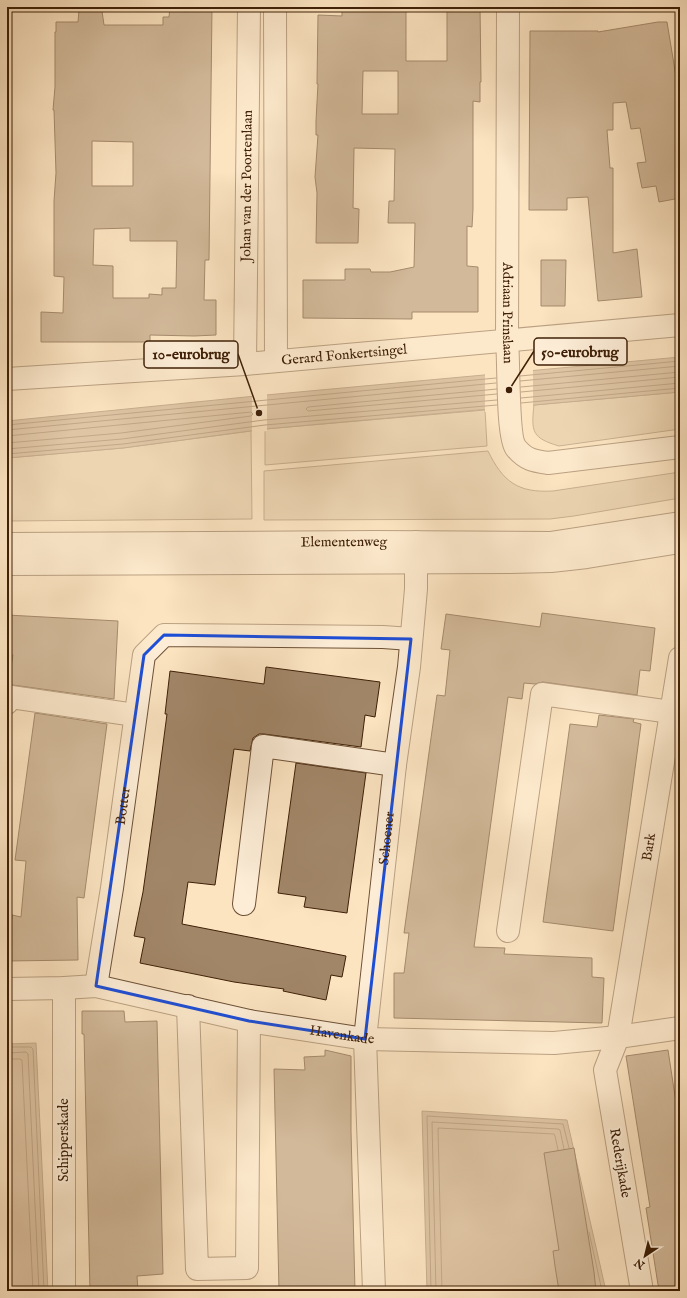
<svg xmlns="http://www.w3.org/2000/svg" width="687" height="1298" viewBox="0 0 687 1298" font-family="'IM FELL English',serif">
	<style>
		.green { fill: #dcc3a1; stroke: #8e7254 }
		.water { fill: #bca182; stroke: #8a6d51 }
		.pier { fill: #fce4c1 }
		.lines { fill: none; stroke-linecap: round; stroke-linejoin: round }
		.shore { stroke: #7e6044; stroke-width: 1 }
		.building { fill: #a18668; stroke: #3f2007; fill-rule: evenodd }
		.minor-casing { stroke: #6e5136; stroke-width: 24 }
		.minor { stroke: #fdedd7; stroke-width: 22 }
		.marked { fill: none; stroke: #1d4ed8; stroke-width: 3; stroke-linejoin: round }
		.labels { text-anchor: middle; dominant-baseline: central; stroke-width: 4; stroke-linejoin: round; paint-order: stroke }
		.street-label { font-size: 14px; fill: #3f2007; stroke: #fdedd7 }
		.leader { fill: none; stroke: #3f2007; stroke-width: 1.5 }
		.callout-dot { fill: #3f2007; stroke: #fdedd7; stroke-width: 1.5 }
		.callout { fill: #fdedd7; stroke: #3f2007; stroke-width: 1.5 }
		.callout-label { font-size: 15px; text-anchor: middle; font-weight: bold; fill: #3f2007 }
	</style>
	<rect width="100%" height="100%" fill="#fce4c1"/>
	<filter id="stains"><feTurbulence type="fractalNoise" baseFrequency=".005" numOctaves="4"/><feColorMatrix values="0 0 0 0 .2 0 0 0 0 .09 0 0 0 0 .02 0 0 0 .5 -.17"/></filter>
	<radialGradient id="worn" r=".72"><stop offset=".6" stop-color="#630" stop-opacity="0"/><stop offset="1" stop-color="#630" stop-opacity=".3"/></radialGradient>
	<g class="green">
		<path d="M680 392V429L559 446C532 438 531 432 534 405Z"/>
		<polygon points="485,410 487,446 265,465 265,429"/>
		<polygon points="251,431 252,519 7,521 7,458 123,448"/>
		<path d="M488 451C503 482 518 493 553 491L680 472V498L574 516 550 519 264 520V471Z"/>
	</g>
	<g class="water">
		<polygon points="680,357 680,392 265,429 123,448 7,458 7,421 266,395"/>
		<polygon points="36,1043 48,1291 7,1291 7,1044"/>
		<polygon points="422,1111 567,1120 606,1291 427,1291"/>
	</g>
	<g class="pier">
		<polygon points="533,368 533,407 485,412 485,373"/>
		<polygon points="267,393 267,431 252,433 252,395"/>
	</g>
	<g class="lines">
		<g class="shore">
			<polyline points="520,376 680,361"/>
			<polyline points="520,381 680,366"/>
			<polyline points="521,387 680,372"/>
			<polyline points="497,389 308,407 306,409 308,411 497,394"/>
			<polyline points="521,392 680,377"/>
			<polyline points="521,398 680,383"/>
			<polyline points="521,403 680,388"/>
			<polyline points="7,425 496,378"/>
			<polyline points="7,430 496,383"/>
			<polyline points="7,436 251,412 253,414 251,416 121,433 7,443"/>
			<polyline points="7,449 122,439 264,420 497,400"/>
			<polyline points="7,454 123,444 265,425 497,405"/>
			<polyline points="7,1047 31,1047 33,1049 44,1291"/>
			<polyline points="7,1053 26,1052 28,1054 39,1291"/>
			<polyline points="7,1059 20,1059 22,1060 33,1291"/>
			<polyline points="589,1232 602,1291"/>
			<polyline points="431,1291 427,1116 563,1124 569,1148"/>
			<polyline points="436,1291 432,1122 558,1129 560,1130 564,1149"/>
			<polyline points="442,1291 438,1128 554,1134 555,1136 558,1150"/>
		</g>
	</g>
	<g class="building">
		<path d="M170 7H212L209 260H205L204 300H216V335L194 336 150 335V342H41V312L63 313 64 277 54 276V201L56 173 54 110H53L55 87V32H56V22H78L79 10 102 11 104 25H163V17H169ZM92 141 133 142V186H92ZM130 228V241H177L176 288H162V295L149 294V298H113V266L93 265 94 229Z"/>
		<path d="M342 7H406V61H447V7H480L481 82H480V102L473 101V209L472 227 467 226V266L478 267V312H412V319L303 318V280H345V269H370L371 272H390L414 267 415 223H388L389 201H394L395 149 354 148 353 208 359 209 358 243H316L317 193 315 177 318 135H316V121L318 84H317L318 15 342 16ZM363 71H398V114H362Z"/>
		<polygon points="658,22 667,22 680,101 680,198 659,202 656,186 642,188 637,163 646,162 640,128 631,129 626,102 613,103 613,130 607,130 610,168 613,168 613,253 637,249 642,297 598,301 588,197 567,198 567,210 529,210 530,31 598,31 598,32"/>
		<polygon points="541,260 566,260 565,306 541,306"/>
		<polygon points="542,613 655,628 650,671 640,670 637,695 543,682 535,684 524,683 522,699 508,697 474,947 505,948 504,954 592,958 592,977 604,978 602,1023 394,1018 394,973 404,973 409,933 404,933 437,695 445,696 450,650 441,649 446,614 540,627"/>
		<polygon points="7,615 118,621 114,699 13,685 8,685 13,655 7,655"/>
		<polygon points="266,667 380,682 375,717 365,715 361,747 264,734 259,734 253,738 250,751 234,749 215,885 188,882 182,924 346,956 342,977 331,975 326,1000 283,991 284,989 234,982 140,963 145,938 134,936 143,892 155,806 167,714 165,714 170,671 264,684"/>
		<polygon points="35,713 107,724 84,898 77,897 78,960 7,961 7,919 12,919 12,915 21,917 26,861 15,860"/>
		<polygon points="599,715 634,719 633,722 641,724 613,931 543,922 570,724 597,727"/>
		<polygon points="296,763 366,773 347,913 304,907 306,897 278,893"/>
		<polygon points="82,1011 124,1011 125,1022 157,1021 163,1274 137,1276 138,1291 90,1291 84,1034 82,1034"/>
		<polygon points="325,1050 351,1056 351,1131 355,1291 279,1291 274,1069 305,1070 304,1057 325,1056"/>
		<polygon points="668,1050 680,1129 680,1291 659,1291 646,1208 650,1207 626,1056"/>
		<polygon points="574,1148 594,1272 596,1291 559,1291 555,1266 553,1251 559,1250 544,1153"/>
	</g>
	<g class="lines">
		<g class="minor-casing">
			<g id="minor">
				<polyline points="275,7 276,361"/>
				<path id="s1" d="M508 7 507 340C509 359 507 437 516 448 526 460 534 461 548 463L680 447"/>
				<path id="s2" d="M245 364 249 7"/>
				<path id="s3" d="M7 379 245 364 680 325"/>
				<path id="s4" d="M7 544 375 542 550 543 680 523"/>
				<polyline points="7,564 510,562 551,561 587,557 680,542"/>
				<polyline points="7,703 11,697 135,715"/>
				<polyline points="244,904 263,746 395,765"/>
				<polyline points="508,931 542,694 671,712"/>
				<path id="s5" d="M96 986 112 888 144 655 164 635 383 637 411 639"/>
				<polyline points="64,988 64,1291"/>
				<path id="s6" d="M7 989 64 988 96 986 249 1021 365 1039 554 1043 618 1037 680 1028"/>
				<polyline points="188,1006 197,1269 247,1268 249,1021"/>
				<path id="s7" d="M374 1291 365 1039 395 765 409 667 416 589V542"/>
				<path id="s8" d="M642 1291 605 1070 618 1037 680 658"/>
			</g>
		</g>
		<use href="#minor" class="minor"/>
	</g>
	<path d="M0 0H687V1298H0ZM164 635 411 639 365 1039 249 1021 96 986 144 655Z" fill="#fce4c1" fill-opacity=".55" fill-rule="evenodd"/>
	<path class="marked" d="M164 635 411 639 365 1039 249 1021 96 986 144 655Z"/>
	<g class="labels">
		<g class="street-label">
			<text stroke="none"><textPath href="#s2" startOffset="178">Johan van der Poortenlaan</textPath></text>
			<text stroke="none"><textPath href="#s1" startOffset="306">Adriaan Prinslaan</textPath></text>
			<text stroke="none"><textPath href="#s3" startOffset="338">Gerard Fonkertsingel</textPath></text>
			<text stroke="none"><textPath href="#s4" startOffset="337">Elementenweg</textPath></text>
			<text stroke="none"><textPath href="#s5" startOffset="182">Botter</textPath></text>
			<text stroke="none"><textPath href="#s7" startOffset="454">Schoener</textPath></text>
			<text stroke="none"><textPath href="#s8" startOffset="452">Bark</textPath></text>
			<text stroke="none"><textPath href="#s6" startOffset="340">Havenkade</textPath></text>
			<text transform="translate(64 1140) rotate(-90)">Schipperskade</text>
			<text transform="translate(620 1163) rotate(80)">Rederijkade</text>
		</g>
	</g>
	<path class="leader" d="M509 390L534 351M259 413L238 354"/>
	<g class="callout-dot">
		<circle cx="509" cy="390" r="4"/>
		<circle cx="259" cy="413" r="4"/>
	</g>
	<g class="callout">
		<rect x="534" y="338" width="93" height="27" rx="4"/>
		<rect x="144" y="341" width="94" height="27" rx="4"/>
	</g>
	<g class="callout-label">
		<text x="580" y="357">50-eurobrug</text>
		<text x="191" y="359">10-eurobrug</text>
	</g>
	<rect width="687" height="1298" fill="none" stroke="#fce4c1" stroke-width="24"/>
	<rect x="8" y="8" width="671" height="1282" fill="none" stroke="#3f2007" stroke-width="2"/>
	<rect x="12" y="12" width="663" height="1274" fill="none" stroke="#3f2007"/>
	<g transform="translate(645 1256) rotate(215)" stroke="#fdedd7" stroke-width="3" paint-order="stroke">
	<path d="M0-3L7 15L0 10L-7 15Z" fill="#3f2007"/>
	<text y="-6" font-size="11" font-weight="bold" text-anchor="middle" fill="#3f2007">N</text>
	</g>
	<rect width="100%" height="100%" filter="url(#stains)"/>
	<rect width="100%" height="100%" fill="url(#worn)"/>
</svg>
